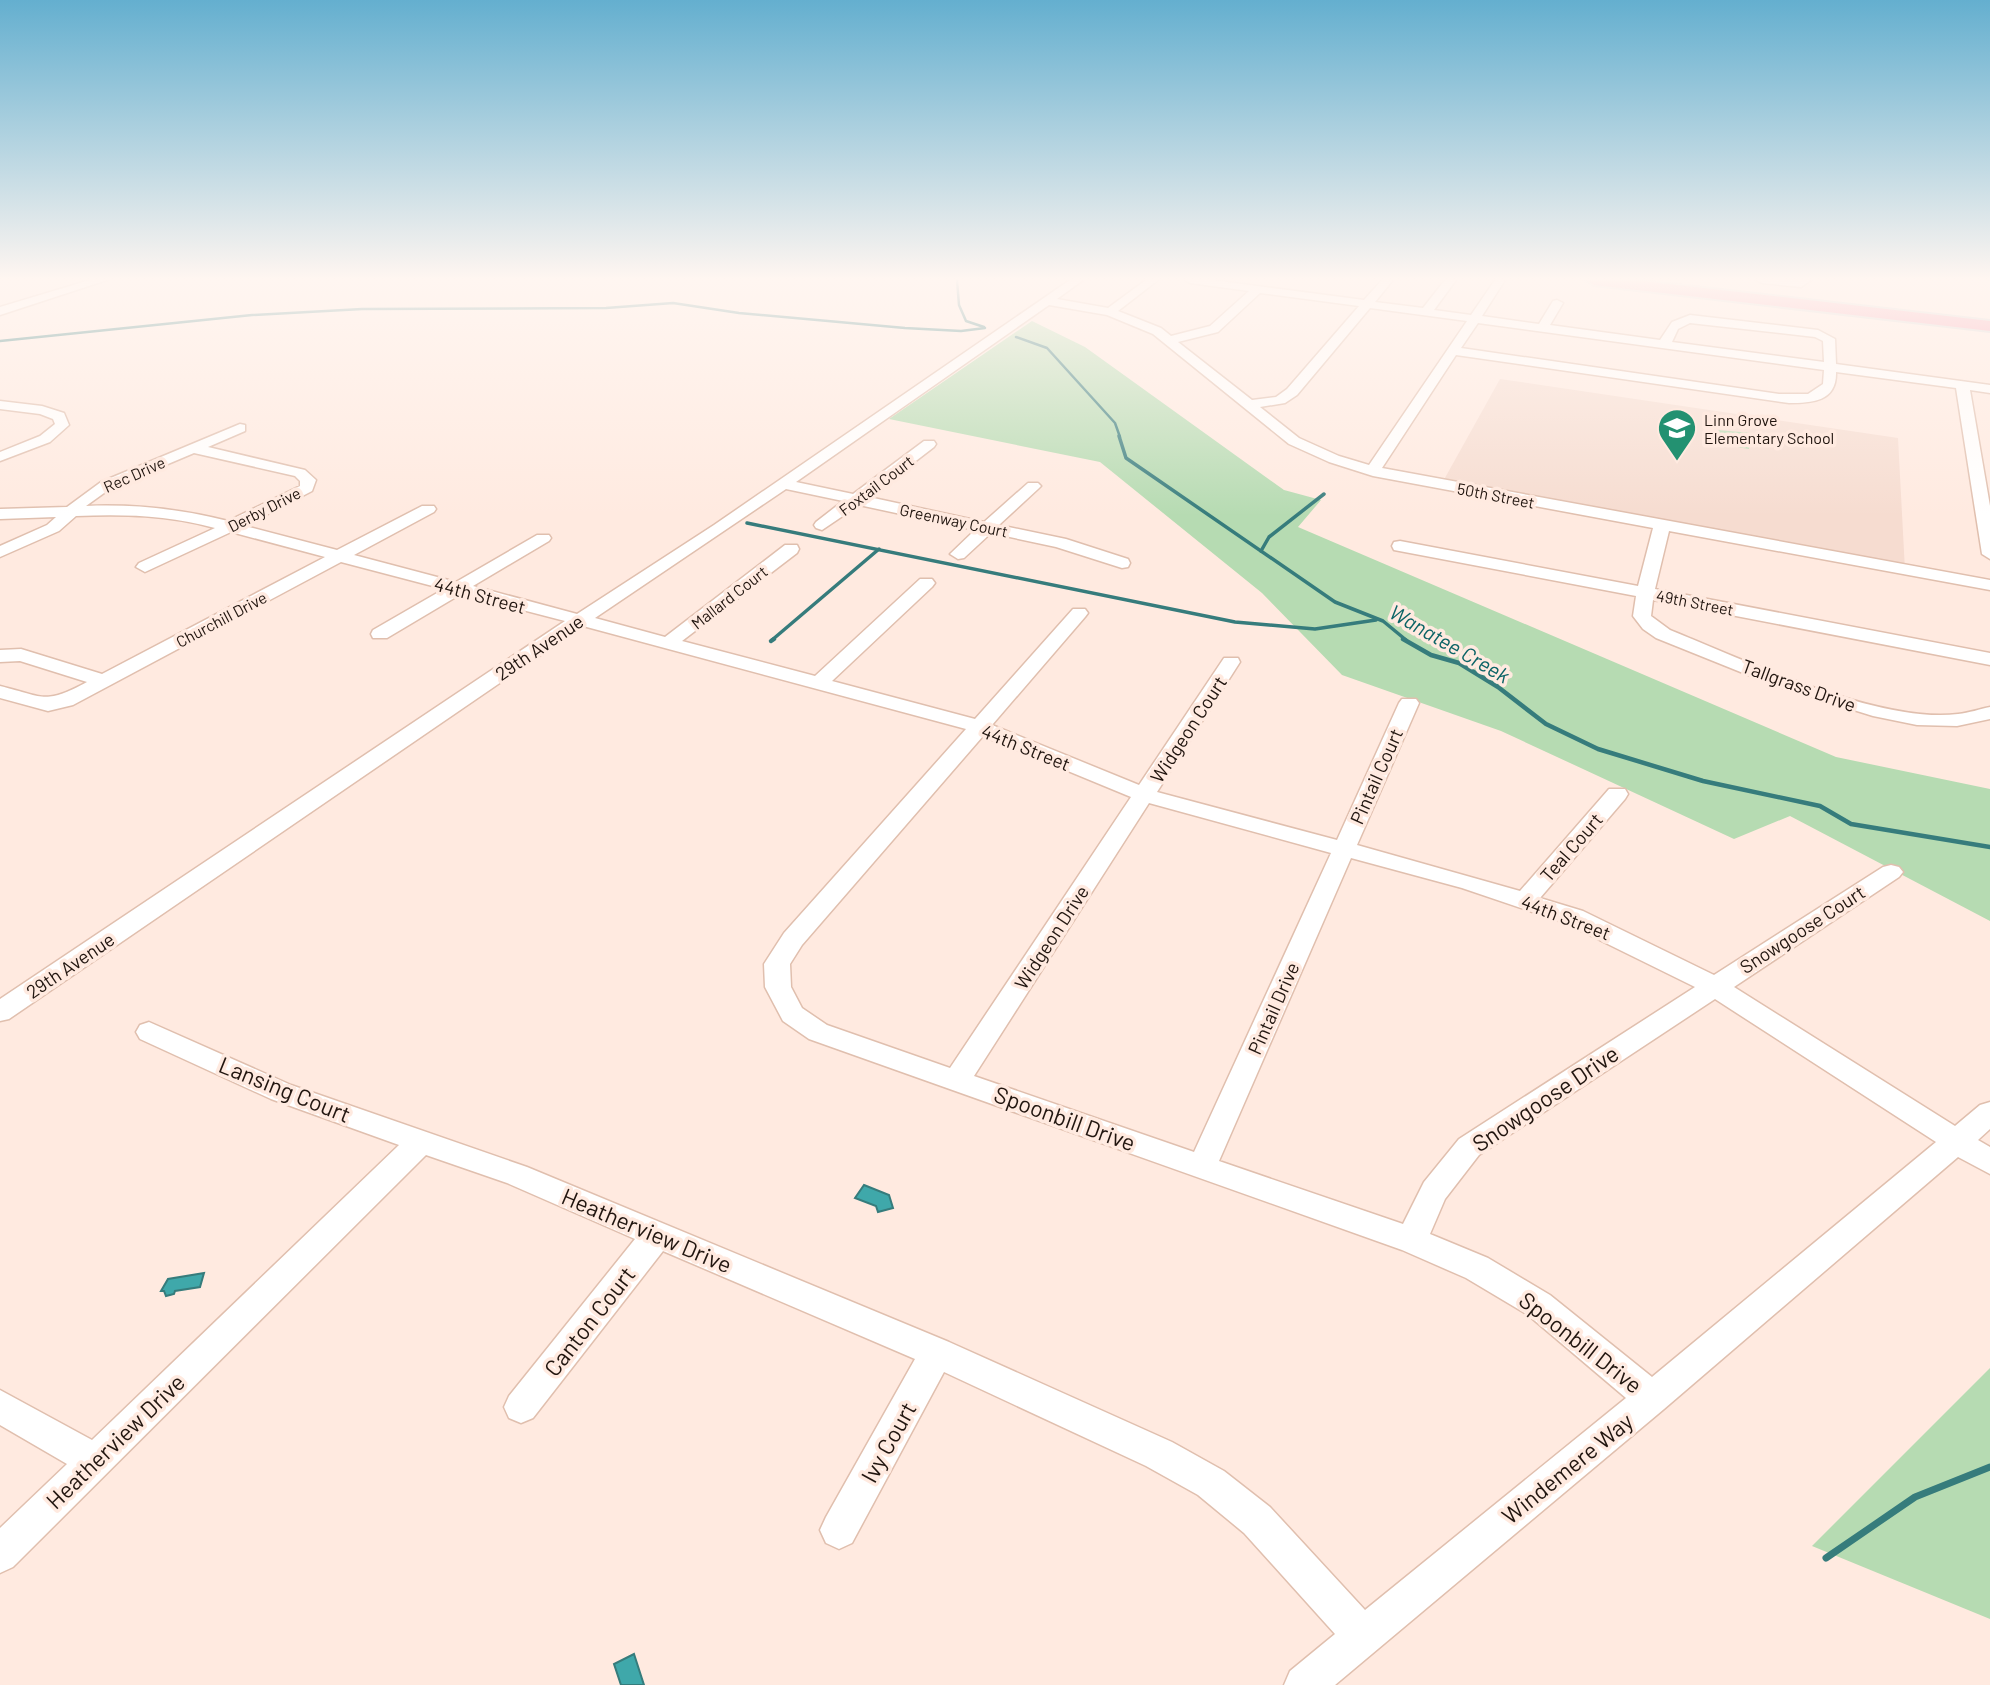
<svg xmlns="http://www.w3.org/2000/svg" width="1990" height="1685" viewBox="0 0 1990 1685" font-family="Barlow,sans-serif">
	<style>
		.built { fill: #f6dcd0 }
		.green { fill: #b6dbb2 }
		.water { fill: #3fa8aa; stroke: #367c7c; stroke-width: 2 }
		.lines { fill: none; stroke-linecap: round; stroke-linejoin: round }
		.stream-far3 { stroke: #367c7c; stroke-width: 2.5 }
		.stream-far2 { stroke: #367c7c; stroke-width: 3.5 }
		.stream-far1 { stroke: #367c7c; stroke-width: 4.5 }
		.stream { stroke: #367c7c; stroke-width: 7 }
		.minor-casing { stroke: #e0bfae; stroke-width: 3 }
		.highway-casing { stroke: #d7d5d4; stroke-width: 4 }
		.minor { fill: #fff; fill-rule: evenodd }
		.highway { fill: #f59ab0; fill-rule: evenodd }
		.labels { text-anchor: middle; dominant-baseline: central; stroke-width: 7; stroke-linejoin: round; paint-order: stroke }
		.far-poi-label { font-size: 16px; fill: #21150f; stroke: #ffeae0; text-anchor: start }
		.far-street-label { font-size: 16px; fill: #21150f; stroke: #ffeae0 }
		.street-label { font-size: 19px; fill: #21150f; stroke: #ffeae0 }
		.water-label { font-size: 21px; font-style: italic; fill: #0c6466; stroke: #ffeae0 }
		.near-street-label { font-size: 23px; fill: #21150f; stroke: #ffeae0 }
	</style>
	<rect width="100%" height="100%" fill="#ffeae0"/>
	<polygon class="built" points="1500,379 1898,438 1905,570 1441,485"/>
	<g class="green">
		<polygon points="1032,321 1085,347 1284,490 1321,500 1298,527 1836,757 1990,789 1990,921 1790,816 1734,839 1501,731 1342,675 1262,593 1100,462 889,419"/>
		<polygon points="1717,430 1752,433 1749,449 1712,443"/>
		<polygon points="1990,1368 1990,1619 1812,1546"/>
	</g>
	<g class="water">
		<polygon points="864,1185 889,1195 893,1208 878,1212 876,1206 855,1198"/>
		<polygon points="204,1273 200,1287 175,1291 174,1294 166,1296 164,1291 161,1291 168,1279"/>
		<polygon points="634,1654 644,1685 621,1685 614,1664"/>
	</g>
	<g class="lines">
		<g class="stream-far3">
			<polyline points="957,280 959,305 966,321 984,327"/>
			<polyline points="1016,337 1047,348 1115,423 1120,437"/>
			<polyline points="0,341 252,315 362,309 606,308 673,303 739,313 905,328 961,331 985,328"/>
		</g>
		<g class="stream-far2">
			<polyline points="1119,436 1126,458 1335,602 1383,621 1406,640"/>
			<polyline points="747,523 1235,622 1315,629 1376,620"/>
			<polyline points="1261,551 1269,537 1324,494"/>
			<polyline points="772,640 879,549"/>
		</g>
		<g class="stream-far1">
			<polyline points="1403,639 1431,655 1459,663 1498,687 1546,724 1598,749 1703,781 1820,806 1851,824 1990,847"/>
			<polyline points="771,641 774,639"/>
		</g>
		<polyline class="stream" points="1826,1558 1915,1497 1990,1467"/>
		<g class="minor-casing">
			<g id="minor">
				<polygon points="90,280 107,280 0,315 0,307"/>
				<path d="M1070 280H1083L1057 299 1108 308 1146 280H1158L1118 311 1161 328 1171 336 1210 326 1249 291 1190 283 1185 280H1212L1364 300 1382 280H1393L1375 302 1423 308 1445 280H1456L1434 310 1471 315 1495 280H1505L1482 316 1539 324 1553 301 1557 300 1563 303 1550 325 1660 340 1672 322 1690 315 1818 330 1835 339 1836 364 1990 385V393L1970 390 1990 506V559L1982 554 1956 388 1836 372C1837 401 1813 403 1789 403L1456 355 1382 468 1990 580V590L1669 531 1655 589 1990 653V665L1653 600 1651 616 1670 630C1744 660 1879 724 1958 714 1969 713 1980 709 1990 707V719L1957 726 1917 725 1873 716 1773 685 1656 638 1643 629 1633 616 1636 596 1394 550 1392 546 1394 542 1400 541 1638 586 1653 528 1373 476 1329 462 1289 444 1153 334 1107 315 1049 305 796 482 853 494 924 441H934L936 444 934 447 869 497 984 522 1028 483H1038L1041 486 1038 489 999 525 1066 539 1128 559 1130 563 1128 567 1122 568 1056 547 991 533 964 558 958 559 950 554 975 530 859 505 822 530 816 528 814 525 816 522 843 501 786 489 595 618 665 637 785 545H797L799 549 797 553 682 641 815 676 920 579H932L935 583 932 587 832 681 975 719 1073 609H1085L1088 613 1085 617 992 725 1139 785 1224 658H1238L1240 662 1157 792 1337 840 1399 703 1402 699H1416L1419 703 1357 845 1520 891 1609 789H1625L1628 794 1625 799 1540 898 1583 911 1714 975 1883 867 1891 865 1899 867 1903 872 1899 877 1734 987 1955 1126 1980 1105 1990 1102V1129L1978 1140 1990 1147V1174L1958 1157 1664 1409 1335 1685H1284L1290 1671 1335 1634 1244 1533 1198 1495 1146 1466 944 1372 852 1543 839 1549 826 1543 820 1530 826 1517 915 1359 663 1251 533 1418 521 1423 509 1418 504 1407 509 1396 635 1239 507 1183 426 1155 13 1567 0 1573V1528L67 1464 0 1425V1390L92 1440 399 1145 271 1099 140 1039 136 1032 140 1025 149 1022 291 1085 527 1167 949 1342 1172 1442 1224 1471 1270 1507 1365 1610 1626 1398 1528 1315 1466 1278 1402 1250 809 1039 783 1021 765 987 764 964 784 933 966 729 583 626 9 1019 0 1021V999L565 621 461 594 387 638H373L371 634 373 630 444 589 341 562 73 705 48 711 0 698V686C45 697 44 705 87 682L20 661 0 662V650L21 649 102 674 325 557 231 532 145 572 136 567 139 563 215 528C168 515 123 514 76 516L59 531 0 557V546L47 525 56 517 0 519V509L67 507 101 482 240 424 245 425V431L208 447 305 470 316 480 312 491 245 526 337 550 422 506H434L436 509 434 512 354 555 456 582 537 535H549L551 538 549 541 473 586 577 614 714 525ZM1260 293 1359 306 1287 389 1276 397 1252 400 1178 342 1218 332ZM1370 308 1467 321 1369 465 1339 456 1299 438 1260 407 1285 403 1297 395ZM1478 323 1824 370 1823 384 1808 394H1779L1461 348ZM1690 323 1815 337 1823 341 1824 362 1672 342 1678 329ZM194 453 295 476 300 481V486L228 521C181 509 135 504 86 506L111 488ZM983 736 1131 797 950 1068 827 1025 802 1008 791 987 790 964 802 945ZM1149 803 1331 853 1194 1152 974 1076ZM1351 858 1462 888 1565 923 1695 987 1459 1139 1424 1182 1403 1224 1219 1161ZM1715 999 1936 1142 1652 1377 1550 1295 1488 1258 1430 1234 1445 1199 1479 1155Z"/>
				<polygon points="1756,280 1811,280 1801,287 1762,283"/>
				<polygon points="0,401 42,406 64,413 69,425 50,442 0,461 0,452 40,436 55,424 53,419 40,414 0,409"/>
			</g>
		</g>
		<g class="highway-casing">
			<polygon id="highway" points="1586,280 1634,280 1990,321 1990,331 1594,285"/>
		</g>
		<use href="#minor" class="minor"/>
		<use href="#highway" class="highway"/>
	</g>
	<linearGradient id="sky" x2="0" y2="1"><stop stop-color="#64afcf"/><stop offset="0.54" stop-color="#fff6f1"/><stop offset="1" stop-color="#fff6f1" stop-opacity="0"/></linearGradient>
	<rect width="1990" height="516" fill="url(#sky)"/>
	<defs>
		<g id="school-pin" transform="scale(2.0125)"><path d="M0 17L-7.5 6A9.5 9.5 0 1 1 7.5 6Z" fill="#239171" stroke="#ffeae0"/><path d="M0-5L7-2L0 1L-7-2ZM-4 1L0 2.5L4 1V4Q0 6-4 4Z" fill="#fff"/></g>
	</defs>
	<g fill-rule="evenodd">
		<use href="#school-pin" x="1677" y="428"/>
	</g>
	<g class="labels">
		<g class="far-poi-label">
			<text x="1704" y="419">Linn Grove<tspan x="1704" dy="18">Elementary School</tspan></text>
		</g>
		<g class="far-street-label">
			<text transform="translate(134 474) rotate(-24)">Rec Drive</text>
			<text transform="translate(876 485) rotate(-37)">Foxtail Court</text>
			<text transform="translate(1496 495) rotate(11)">50th Street</text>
			<text transform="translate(264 509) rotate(-27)">Derby Drive</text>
			<text transform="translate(954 520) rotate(12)">Greenway Court</text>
			<text transform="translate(729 597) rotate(-38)">Mallard Court</text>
			<text transform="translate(1695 602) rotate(11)">49th Street</text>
			<text transform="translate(221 619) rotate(-28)">Churchill Drive</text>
		</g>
		<g class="street-label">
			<text transform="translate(480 595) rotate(15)">44th Street</text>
			<text transform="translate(539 647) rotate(-34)">29th Avenue</text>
			<text transform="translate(1799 685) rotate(20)">Tallgrass Drive</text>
			<text transform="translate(1188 729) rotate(-57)">Widgeon Court</text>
			<text transform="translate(1026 747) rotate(22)">44th Street</text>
			<text transform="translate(1376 776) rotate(-66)">Pintail Court</text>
			<text transform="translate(1571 847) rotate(-49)">Teal Court</text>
			<text transform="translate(1566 917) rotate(21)">44th Street</text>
			<text transform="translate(1802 929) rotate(-33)">Snowgoose Court</text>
			<text transform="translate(1051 937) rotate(-57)">Widgeon Drive</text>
			<text transform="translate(70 965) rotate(-34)">29th Avenue</text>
			<text transform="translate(1273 1008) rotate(-66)">Pintail Drive</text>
		</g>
		<g class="water-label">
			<text transform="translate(1450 643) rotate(30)">Wanatee Creek</text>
		</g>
		<g class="near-street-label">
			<text transform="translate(285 1089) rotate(22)">Lansing Court</text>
			<text transform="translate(1545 1098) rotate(-34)">Snowgoose Drive</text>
			<text transform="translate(1065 1118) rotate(20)">Spoonbill Drive</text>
			<text transform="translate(647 1230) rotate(23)">Heatherview Drive</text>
			<text transform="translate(589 1321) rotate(-52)">Canton Court</text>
			<text transform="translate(1581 1342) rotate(38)">Spoonbill Drive</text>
			<text transform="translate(115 1441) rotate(-44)">Heatherview Drive</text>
			<text transform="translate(888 1442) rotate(-61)">Ivy Court</text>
			<text transform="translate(1567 1468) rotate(-39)">Windemere Way</text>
		</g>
	</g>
</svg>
